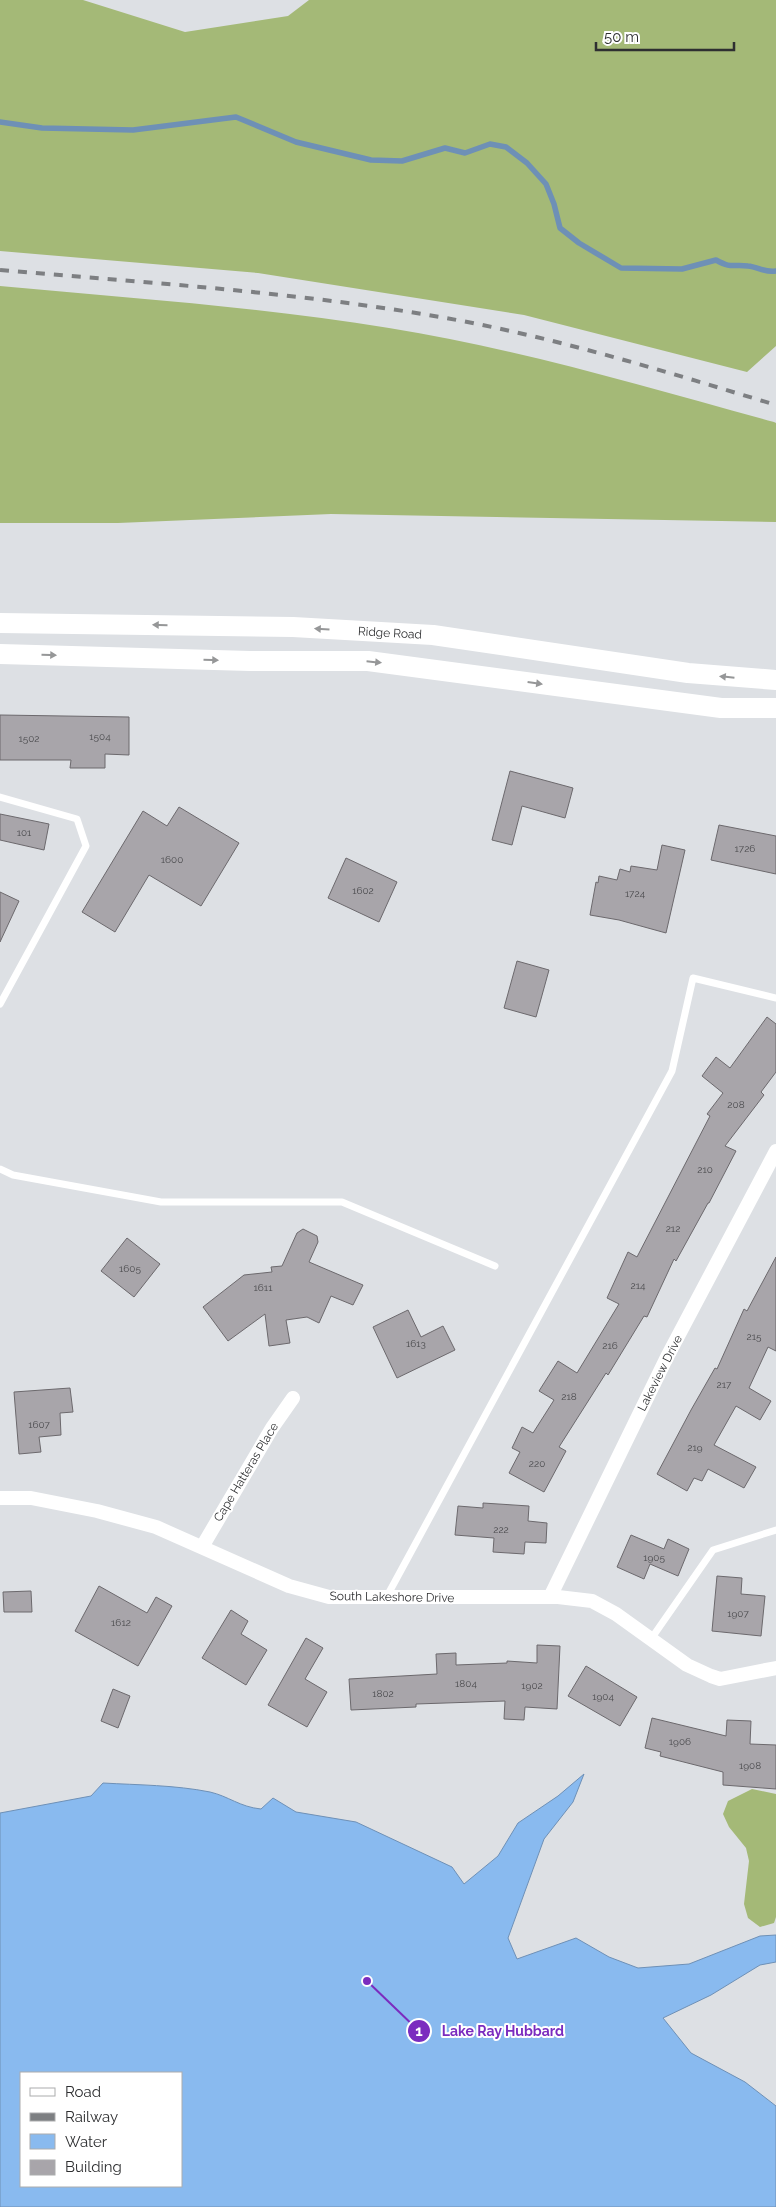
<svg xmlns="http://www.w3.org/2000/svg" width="776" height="2207" viewBox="0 0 776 2207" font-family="Raleway,sans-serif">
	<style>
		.forest { fill: #a4b977 }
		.water { fill: #89baef; stroke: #6e90b6; fill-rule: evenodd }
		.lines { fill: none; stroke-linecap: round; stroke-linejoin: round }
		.stream { stroke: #6e90b6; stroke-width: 5.5 }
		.building { fill: #a8a5aa; stroke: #6c696d }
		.service { stroke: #fff; stroke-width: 7 }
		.minor { stroke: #fff; stroke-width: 14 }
		.secondary { stroke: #fff; stroke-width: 20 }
		.rail { stroke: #7d7f82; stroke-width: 4; stroke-dasharray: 9 9; stroke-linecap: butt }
		.oneway { fill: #969798 }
		.labels { text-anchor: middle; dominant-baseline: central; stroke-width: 4; stroke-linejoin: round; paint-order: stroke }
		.number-label { font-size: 10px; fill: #4c4c4f }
		.street-label { font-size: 12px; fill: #2e2f31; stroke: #fff }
		.leader { fill: none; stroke: #7b2cbf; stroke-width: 2 }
		.callout-dot { fill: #7b2cbf; stroke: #fff; stroke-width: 2 }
		.mark-label { font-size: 15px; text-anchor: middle; font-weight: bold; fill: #fff }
		.callout-label { font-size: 14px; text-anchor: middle; font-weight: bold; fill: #7b2cbf; stroke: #fff; stroke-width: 4; stroke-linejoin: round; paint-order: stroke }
	</style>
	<rect width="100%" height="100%" fill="#dde0e4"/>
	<g class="forest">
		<polygon points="0,0 83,0 185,32 288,16 309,0 776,0 776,346 747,372 524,315 258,273 0,251"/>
		<path d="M0 286C130 298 260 307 389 328 520 349 646 387 774 422L776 423V522L331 514 118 523H0Z"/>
		<polygon points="752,1789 776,1794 776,1917 774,1923 760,1927 748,1918 744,1904 749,1861 746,1848 729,1827 723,1814 728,1801"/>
	</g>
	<path class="water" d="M584 1774 573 1802 544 1839 508 1938 517 1959 576 1938 609 1957 638 1968 689 1964 760 1936 776 1935V1962L760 1965 711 1995 663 2018 691 2053 745 2082 776 2106V2207H0V1813L91 1796 103 1783C138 1785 175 1785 210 1792 228 1796 240 1807 261 1809L273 1798 296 1812 356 1822 452 1867 464 1884 498 1856 518 1823 558 1796ZM21 2073H181V2186H21Z"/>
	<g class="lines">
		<path class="stream" d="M0 122 42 128 133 130 236 117 296 142 371 160 402 161 445 148 465 153 490 144 506 147 527 163 546 184 554 204 560 228 579 243 621 268 682 269 716 260C732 269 732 264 748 266 758 267 765 273 776 271"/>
	</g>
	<g class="building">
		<polygon points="0,715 129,717 129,755 105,754 105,768 70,768 71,760 0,760"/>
		<polygon points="510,771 573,788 565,818 522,806 512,845 492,840"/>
		<polygon points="179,807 239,843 201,906 149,875 115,932 82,912 143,811 167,826"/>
		<polygon points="0,814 49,824 44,850 0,840"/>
		<polygon points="719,825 776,836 776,874 711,860"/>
		<polygon points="662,845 685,850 666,933 619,920 590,915 596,882 598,883 599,876 617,880 620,869 630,872 631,866 657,870"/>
		<polygon points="346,858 397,882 379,922 328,898"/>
		<polygon points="0,892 19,901 0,942"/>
		<polygon points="517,961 549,970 536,1017 504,1008"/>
		<polygon points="767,1017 776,1024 776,1072 761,1092 764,1095 725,1146 736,1151 709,1203 708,1203 676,1261 674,1259 647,1317 644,1316 608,1375 606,1373 559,1447 566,1451 544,1492 509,1473 520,1452 512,1448 522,1427 533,1433 554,1400 539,1391 558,1361 577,1373 619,1304 607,1298 628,1252 637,1257 710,1116 707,1114 723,1093 702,1076 716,1057 730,1068"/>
		<polygon points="303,1229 317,1236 318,1242 309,1262 363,1285 353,1305 331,1296 319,1323 307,1317 286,1320 290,1343 269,1346 265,1314 228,1341 203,1307 244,1275 272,1272 271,1267 282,1266 297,1233"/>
		<polygon points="127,1238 160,1264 134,1297 101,1271"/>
		<polygon points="776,1257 776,1351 768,1347 749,1388 771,1401 760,1420 736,1406 714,1445 756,1467 744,1488 708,1469 702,1481 694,1478 687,1491 657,1474 691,1410 715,1368 717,1369 744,1309 747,1311"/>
		<polygon points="408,1310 421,1337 443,1326 455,1350 397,1378 373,1327"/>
		<polygon points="70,1388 73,1412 60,1413 61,1435 39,1437 41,1452 19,1454 14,1392"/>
		<polygon points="483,1503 529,1506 528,1521 547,1523 546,1543 525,1542 524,1554 493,1552 494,1538 455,1535 458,1506 483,1508"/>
		<polygon points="631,1535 664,1549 668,1539 689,1549 678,1576 650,1564 644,1579 617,1567"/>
		<polygon points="717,1576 742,1578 741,1594 765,1596 761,1636 712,1631"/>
		<polygon points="99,1586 147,1613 156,1597 172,1606 138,1666 75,1631"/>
		<polygon points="31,1591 32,1612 4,1612 3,1592"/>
		<polygon points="231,1610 248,1621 241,1634 267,1650 246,1685 202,1658"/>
		<polygon points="306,1638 323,1648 305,1679 327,1692 307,1727 268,1705"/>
		<polygon points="537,1645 560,1646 557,1709 525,1707 524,1720 504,1719 505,1701 416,1704 416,1707 351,1710 349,1679 437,1674 436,1654 456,1653 456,1665 507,1663 507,1661 537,1663"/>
		<polygon points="586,1666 637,1697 620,1726 568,1696"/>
		<polygon points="113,1689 130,1696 118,1728 101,1721"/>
		<polygon points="652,1718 726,1736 727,1720 751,1721 750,1744 776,1745 776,1789 723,1785 723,1772 660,1756 661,1752 645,1748"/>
	</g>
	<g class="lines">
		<g class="service">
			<polyline points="0,797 77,819 86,846 0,1004"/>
			<polyline points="0,1169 13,1175 161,1202 342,1202 495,1266"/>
			<polyline points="386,1598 672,1071 693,978 776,998"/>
			<polyline points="651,1639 713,1550 776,1530"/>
		</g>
		<g class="minor">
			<polyline points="0,1498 31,1498 97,1511 156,1527 289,1586 329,1597 558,1597 592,1601 616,1614 687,1665 711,1676 720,1679 776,1668"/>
			<polyline points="202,1547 272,1428 293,1398"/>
			<polyline points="550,1597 667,1357 776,1151"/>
		</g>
		<g class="secondary">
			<polyline points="0,623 293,627 433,635 688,673 776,680"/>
			<polyline points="0,654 250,661 368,661 721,708 776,708"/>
		</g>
		<path class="rail" d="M0 270C149 283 298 292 446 318 558 338 667 372 776 405"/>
	</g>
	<defs><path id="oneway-solid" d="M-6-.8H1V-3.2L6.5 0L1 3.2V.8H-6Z" transform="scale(1.25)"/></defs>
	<g class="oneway">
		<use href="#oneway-solid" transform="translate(160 625) rotate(-179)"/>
		<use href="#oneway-solid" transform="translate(322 629) rotate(-177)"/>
		<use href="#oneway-solid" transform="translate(49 655) rotate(2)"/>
		<use href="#oneway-solid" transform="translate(211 660) rotate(2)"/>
		<use href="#oneway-solid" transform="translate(374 662) rotate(6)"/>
		<use href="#oneway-solid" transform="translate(727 677) rotate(-174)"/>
		<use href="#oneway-solid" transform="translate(535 683) rotate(8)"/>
	</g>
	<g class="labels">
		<g class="number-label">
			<text x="100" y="736">1504</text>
			<text x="29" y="738">1502</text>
			<text x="24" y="832">101</text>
			<text x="745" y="848">1726</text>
			<text x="172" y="859">1600</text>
			<text x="363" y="890">1602</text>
			<text x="635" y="893">1724</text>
			<text x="736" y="1104">208</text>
			<text x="705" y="1169">210</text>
			<text x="673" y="1228">212</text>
			<text x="130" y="1268">1605</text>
			<text x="638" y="1285">214</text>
			<text x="263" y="1287">1611</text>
			<text x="754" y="1336">215</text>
			<text x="416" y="1343">1613</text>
			<text x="610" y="1345">216</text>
			<text x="724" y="1384">217</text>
			<text x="569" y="1396">218</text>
			<text x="39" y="1424">1607</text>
			<text x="695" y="1447">219</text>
			<text x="537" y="1463">220</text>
			<text x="501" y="1529">222</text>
			<text x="654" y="1557">1905</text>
			<text x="738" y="1613">1907</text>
			<text x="121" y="1622">1612</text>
			<text x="466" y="1683">1804</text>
			<text x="532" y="1685">1902</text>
			<text x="383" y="1693">1802</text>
			<text x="603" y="1696">1904</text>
			<text x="680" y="1741">1906</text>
			<text x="750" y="1765">1908</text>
		</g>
		<g class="street-label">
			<text transform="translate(390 633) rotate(3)">Ridge Road</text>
			<text transform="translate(660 1373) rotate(-63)">Lakeview Drive</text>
			<text transform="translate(246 1472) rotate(-59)">Cape Hatteras Place</text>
			<text transform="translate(392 1597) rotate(1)">South Lakeshore Drive</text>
		</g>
	</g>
	<path class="leader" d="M367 1981L419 2031"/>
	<g class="callout-dot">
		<circle cx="367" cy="1981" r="5"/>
		<circle cx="419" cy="2031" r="12"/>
	</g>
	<g class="mark-label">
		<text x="419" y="2036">1</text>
	</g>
	<g class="callout-label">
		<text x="503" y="2036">Lake Ray Hubbard</text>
	</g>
	<rect x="20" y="2072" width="162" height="115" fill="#ffffff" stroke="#abacad"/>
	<rect x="30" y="2088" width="25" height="8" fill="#ffffff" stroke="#abacad"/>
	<text x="65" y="2097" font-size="15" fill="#2e2f31">Road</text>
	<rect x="30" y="2113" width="25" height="8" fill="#7d7f82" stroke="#abacad"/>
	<text x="65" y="2122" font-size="15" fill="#2e2f31">Railway</text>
	<rect x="30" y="2134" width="25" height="15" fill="#89baef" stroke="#abacad"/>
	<text x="65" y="2147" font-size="15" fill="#2e2f31">Water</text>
	<rect x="30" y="2160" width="25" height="15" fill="#a8a5aa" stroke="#abacad"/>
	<text x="65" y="2172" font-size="15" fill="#2e2f31">Building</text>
	<path d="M596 42v8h138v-8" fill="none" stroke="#2e2f31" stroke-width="2.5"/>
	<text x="604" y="42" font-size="15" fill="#2e2f31" stroke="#ffffff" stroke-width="4" paint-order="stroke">50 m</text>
</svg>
